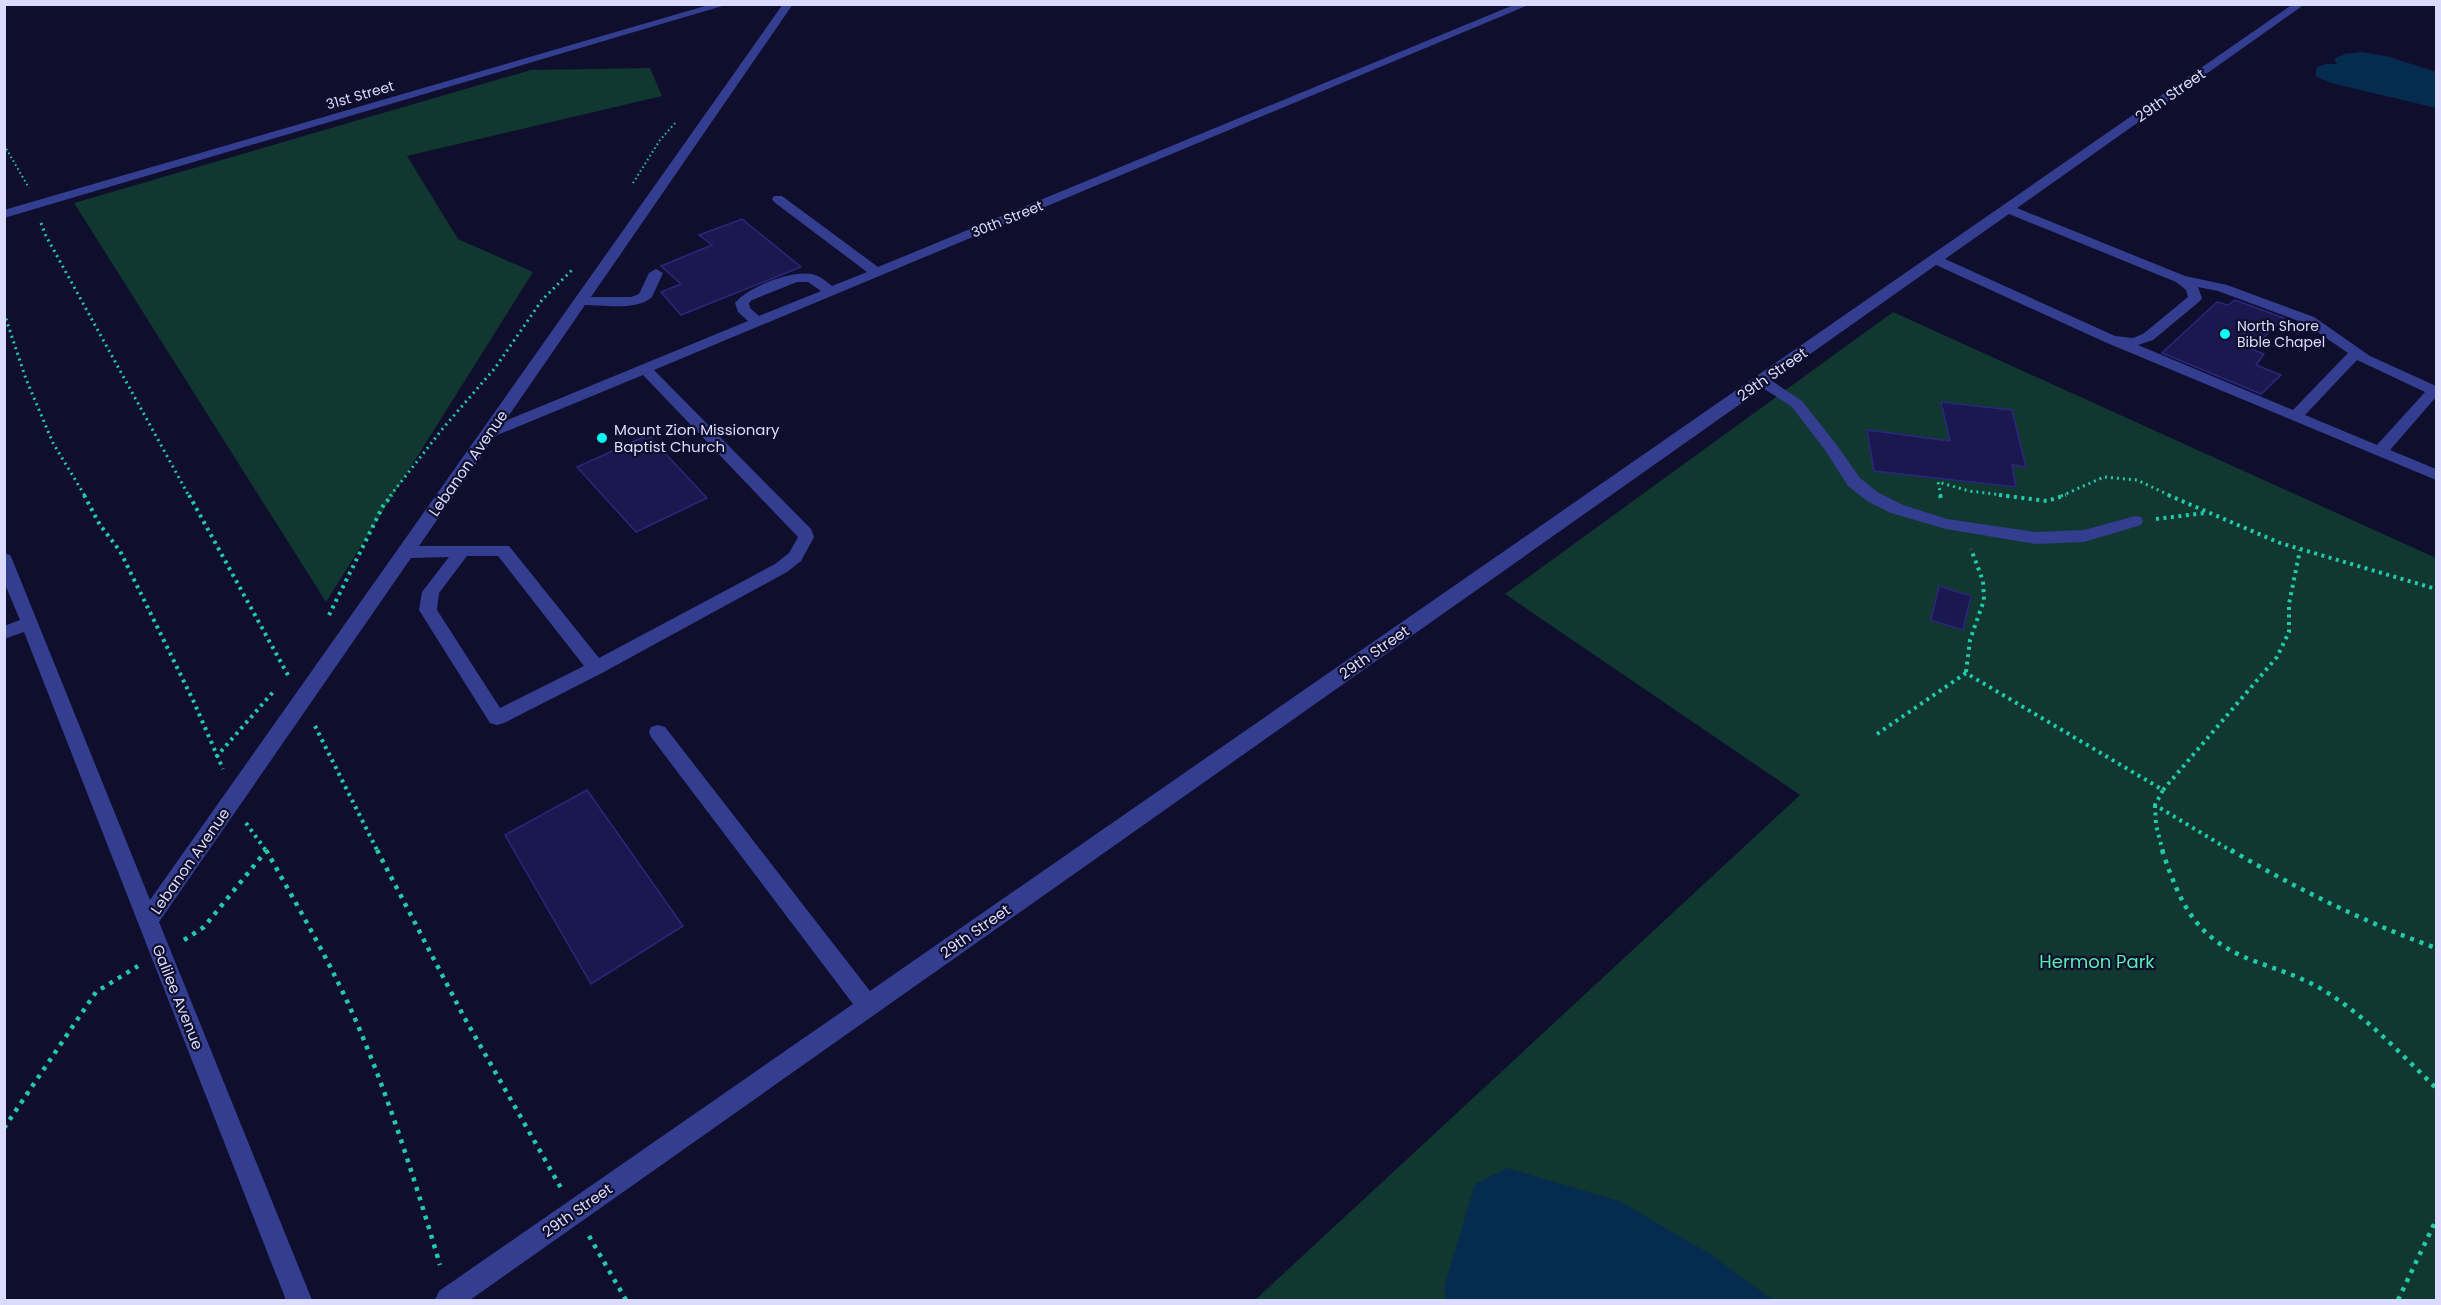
<svg xmlns="http://www.w3.org/2000/svg" width="2441" height="1305" viewBox="0 0 2441 1305" font-family="Poppins,sans-serif">
	<style>
		.green { fill: #103730 }
		.water { fill: #052b4f }
		.building { fill: #1b1850; stroke: #2b277e; stroke-width: 1.5 }
		.lines { fill: none; stroke-linecap: round; stroke-linejoin: round }
		.path-far3 { stroke: #22caa7; stroke-width: 2; stroke-dasharray: 1.5 3; stroke-linecap: butt }
		.path-far2 { stroke: #22caa7; stroke-width: 3; stroke-dasharray: 2 4; stroke-linecap: butt }
		.path-far1 { stroke: #22caa7; stroke-width: 4; stroke-dasharray: 3 4.5; stroke-linecap: butt }
		.path { stroke: #22caa7; stroke-width: 4.5; stroke-dasharray: 4 6; stroke-linecap: butt }
		.minor { fill: #343e91; fill-rule: evenodd }
		.poi-dot { fill: #06fff2; stroke: #0f0e2c; stroke-width: 2 }
		.labels { text-anchor: middle; dominant-baseline: central; stroke-width: 4.5; stroke-linejoin: round; paint-order: stroke }
		.far-street-label { font-size: 14px; fill: #dadbff; stroke: #0f0e2c }
		.far-poi-label { font-size: 14px; fill: #dadbff; stroke: #0f0e2c; text-anchor: start }
		.street-label { font-size: 15px; fill: #dadbff; stroke: #0f0e2c }
		.poi-label { font-size: 15px; fill: #dadbff; stroke: #0f0e2c; text-anchor: start }
		.near-park-label { font-size: 18px; fill: #57edb1; stroke: #0f0e2c }
	</style>
	<rect width="100%" height="100%" fill="#0f0e2c"/>
	<g class="green">
		<polygon points="650,68 662,96 407,156 458,239 533,272 326,602 74,203 531,70"/>
		<polygon points="1893,312 2436,558 2436,1300 1255,1300 1800,795 1505,594"/>
	</g>
	<g class="water">
		<polygon points="2362,52 2390,57 2436,72 2436,108 2331,83 2315,76 2317,67 2326,64 2337,64 2334,59 2344,54"/>
		<polygon points="1507,1168 1619,1201 1710,1254 1773,1300 1446,1300 1444,1288 1475,1184"/>
	</g>
	<g class="building">
		<polygon points="742,219 801,267 681,315 661,292 681,284 661,266 712,245 699,235"/>
		<polygon points="2235,300 2284,318 2252,349 2264,354 2256,365 2281,375 2261,394 2162,353 2217,302 2228,305"/>
		<polygon points="1941,402 2012,410 2026,467 2012,465 2016,487 1874,471 1867,430 1950,441"/>
		<polygon points="648,435 707,498 636,532 577,467"/>
		<polygon points="1939,586 1971,596 1963,630 1931,620"/>
		<polygon points="587,790 683,926 591,984 505,835"/>
	</g>
	<g class="lines">
		<g class="path-far3">
			<polyline points="4,145 29,188"/>
			<polyline points="633,183 660,140 677,121"/>
		</g>
		<g class="path-far2">
			<polyline points="41,223 46,236 189,496"/>
			<polyline points="4,313 26,379 53,443 85,496"/>
			<polyline points="390,496 444,427 495,368 542,300 574,268"/>
			<polyline points="1941,496 1938,482 1969,491 2011,496"/>
			<polyline points="2061,496 2104,477 2137,480 2171,496"/>
		</g>
		<g class="path-far1">
			<polyline points="84,495 100,525 120,551 193,700 223,769"/>
			<polyline points="189,495 289,677"/>
			<polyline points="1940,495 1941,499"/>
			<polyline points="1999,495 2047,501 2066,495"/>
			<polyline points="2168,495 2280,543 2436,589"/>
			<polyline points="2156,519 2205,513"/>
			<polyline points="329,615 383,506 392,495"/>
			<polyline points="1966,672 1970,640 1984,600 1983,581 1971,549"/>
			<polyline points="315,726 378,852"/>
			<polyline points="1877,734 1966,673 2163,790 2155,805 2233,852"/>
			<polyline points="216,757 274,691"/>
			<polyline points="2163,790 2277,657 2289,632 2289,604 2300,550"/>
			<polyline points="2155,805 2156,825 2163,852"/>
			<polyline points="246,823 267,852"/>
		</g>
		<g class="path">
			<path d="M266 850C302 914 339 977 366 1045 395 1116 418 1191 440 1265"/>
			<polyline points="377,850 464,1017 561,1188"/>
			<path d="M2162 850C2181 906 2196 939 2254 961 2276 969 2298 976 2318 987 2363 1013 2399 1052 2436 1088"/>
			<path d="M2231 850C2297 889 2364 922 2436 948"/>
			<polyline points="184,940 204,927 266,851"/>
			<polyline points="4,1128 96,992 138,966"/>
			<polyline points="589,1236 626,1300"/>
			<polyline points="2398,1300 2436,1220"/>
		</g>
		<g class="minor">
			<polygon points="712,4 729,4 4,218 4,210"/>
			<path d="M783 4H793L591 297H631L639 294 649 273 656 269 663 273 652 297C637 311 604 305 585 305L505 421 748 321 738 312 735 303C747 287 792 270 812 274 820 276 826 281 832 286L867 272 774 202 772 199 774 196H782L878 267 1516 4H1531L654 370 811 529 814 537 801 561 787 572 602 673 504 723 497 725 490 723 419 610 422 592 449 557 411 558 159 922 312 1300H286L24 632 4 639V626L20 620 4 582V553L10 555 12 559 150 900ZM797 282H808L821 291 759 316 750 308 749 303 752 300ZM643 375 798 537 789 553 775 564 599 658 509 546H419L495 436ZM467 556H498L584 666 500 708 437 610 439 593Z"/>
			<path d="M2293 4H2305L2017 208 2185 276 2227 285 2314 317 2370 356 2436 386V397L2390 450 2436 469V480L2107 343 1936 265 1772 381 1802 401 1836 444 1860 478 1879 493 1903 505 1947 519 2035 532 2084 530 2135 516 2141 517 2143 521 2141 525 2084 542 2035 544 1946 529 1891 513 1867 501 1848 486 1825 450 1792 407 1763 388 470 1300H435L439 1291 853 1004 651 737 649 732 651 727 658 725 665 727 870 991ZM2009 214 2176 282 2186 290 2188 297 2143 334 2133 338 2115 336 1945 259ZM2198 287 2218 291 2304 323 2348 353 2293 410 2138 345 2153 340 2200 301 2202 298ZM2357 360 2425 392 2377 445 2305 415Z"/>
		</g>
	</g>
	<g class="poi-dot">
		<circle cx="2225" cy="334" r="6"/>
		<circle cx="602" cy="438" r="6"/>
	</g>
	<g class="labels">
		<g class="far-street-label">
			<text transform="translate(360 95) rotate(-16)">31st Street</text>
			<text transform="translate(1007 219) rotate(-22)">30th Street</text>
		</g>
		<g class="far-poi-label">
			<text x="2237" y="326">North Shore<tspan x="2237" dy="16">Bible Chapel</tspan></text>
		</g>
		<g class="street-label">
			<text transform="translate(2170 95) rotate(-35)">29th Street</text>
			<text transform="translate(1772 374) rotate(-35)">29th Street</text>
			<text transform="translate(468 463) rotate(-55)">Lebanon Avenue</text>
			<text transform="translate(1374 652) rotate(-35)">29th Street</text>
			<text transform="translate(190 861) rotate(-55)">Lebanon Avenue</text>
			<text transform="translate(975 931) rotate(-35)">29th Street</text>
			<text transform="translate(178 997) rotate(68)">Galilee Avenue</text>
			<text transform="translate(577 1210) rotate(-35)">29th Street</text>
		</g>
		<g class="poi-label">
			<text x="614" y="429">Mount Zion Missionary<tspan x="614" dy="17">Baptist Church</tspan></text>
		</g>
		<g class="near-park-label">
			<text x="2097" y="961">Hermon Park</text>
		</g>
	</g>
	<rect width="2441" height="1305" fill="none" stroke="#dadbff" stroke-width="12"/>
</svg>
